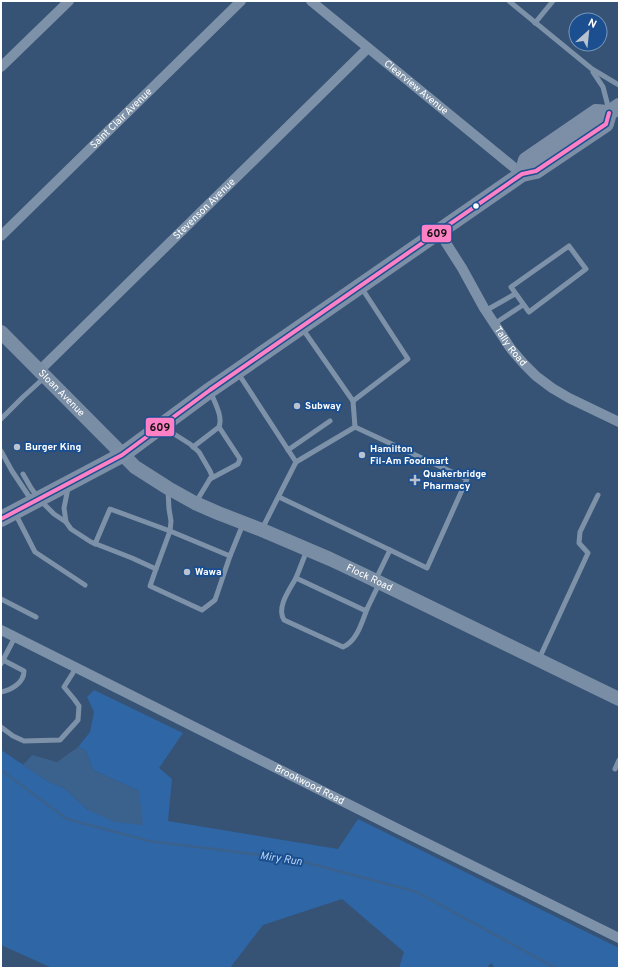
<svg xmlns="http://www.w3.org/2000/svg" width="620" height="969" viewBox="0 0 620 969" font-family="Overpass,sans-serif">
	<style>
		.green { fill: #2f66a5 }
		.water { fill: #3b618d }
		.lines { fill: none; stroke-linecap: round; stroke-linejoin: round }
		.stream { stroke: #3b618d; stroke-width: 2.5 }
		.service { stroke: #7d92a8; stroke-width: 5 }
		.minor { stroke: #7d92a8; stroke-width: 10 }
		.secondary { stroke: #798da4; stroke-width: 14 }
		.primary { stroke: #7d8ea7; stroke-width: 16 }
		.bus-1-casing { stroke: #1b4f8f; stroke-width: 7 }
		.bus-1 { stroke: #ff80c5; stroke-width: 4 }
		.bus-dot { fill: #fff; stroke: #1b4f8f; stroke-width: 1.5 }
		.poi-dot { fill: #b9c2ce; stroke: #1b4f8f; stroke-width: 1.5 }
		.labels { text-anchor: middle; dominant-baseline: central; stroke-width: 4; stroke-linejoin: round; paint-order: stroke }
		.street-label { font-size: 10px; fill: #fff; stroke: #1b4f8f }
		.poi-label { font-size: 10px; font-weight: bold; fill: #fff; stroke: #1b4f8f; text-anchor: start }
		.water-label { font-size: 11px; font-style: italic; fill: #b5d3f5; stroke: #1b4f8f }
		.line-badge { stroke: #1b4f8f; stroke-width: 1.5 }
		.pale-badge-label { font-size: 11px; text-anchor: middle; font-weight: bold; fill: #111 }
	</style>
	<rect width="100%" height="100%" fill="#365274"/>
	<polygon class="green" points="94,690 183,733 159,768 172,779 168,821 338,849 358,819 619,948 619,968 495,968 491,963 487,968 399,968 404,952 342,899 263,925 230,968 52,968 1,945 1,750 49,782 64,788 88,810 139,791 93,770 86,751 78,747 90,732 94,712 87,697"/>
	<polygon class="water" points="78,747 86,751 93,770 139,791 143,825 115,822 88,810 64,788 49,782 23,765 32,755 57,762"/>
	<g class="lines">
		<polyline class="stream" points="1,770 67,819 149,841 293,859 417,892 550,965 557,968"/>
		<g class="service">
			<polyline points="509,1 592,69 619,85"/>
			<polyline points="535,23 553,1"/>
			<polyline points="593,72 603,87 609,110"/>
			<polygon points="569,246 586,269 529,312 511,287"/>
			<polyline points="485,311 515,294"/>
			<polyline points="494,324 523,305"/>
			<polyline points="238,373 296,462 355,427 353,401 302,328"/>
			<polyline points="353,401 408,359 361,287"/>
			<polyline points="1,419 23,397 45,377"/>
			<polyline points="163,427 190,444 199,452 210,471 212,476 210,479 196,502"/>
			<polyline points="355,427 467,479 427,568 390,550"/>
			<path d="M193 447 219 427C223 417 215 403 211 393"/>
			<polyline points="288,450 330,421"/>
			<polyline points="1,451 12,471 32,501"/>
			<polyline points="23,474 31,488 39,499 54,514 66,522 71,529 91,542 132,558 156,569 170,531 230,556 243,524"/>
			<polyline points="210,479 238,464 240,459 219,427"/>
			<polyline points="279,497 390,550 376,579"/>
			<polyline points="15,513 35,552 85,585"/>
			<polyline points="66,522 64,508 68,488"/>
			<polyline points="262,529 296,462"/>
			<polyline points="95,544 110,509 170,531 171,521 169,509 168,491"/>
			<polyline points="307,550 296,578 364,610 367,609 379,584"/>
			<polyline points="156,569 150,586 202,610 215,600 230,556"/>
			<path d="M296 578C290 589 276 607 284 620L343 647C357 641 362 622 367 609"/>
			<polyline points="1,599 36,617"/>
			<polyline points="2,659 3,660 15,637"/>
			<polyline points="539,659 588,553 579,543 580,532 598,495"/>
			<path d="M1 664 3 660 24 671C24 683 11 690 1 692"/>
			<polyline points="1,727 13,736 24,741 60,740 78,720 79,706 74,699 64,687 76,668"/>
			<polyline points="615,769 619,760"/>
		</g>
		<g class="minor">
			<path id="s1" d="M311 1 522 174"/>
			<polyline points="1,67 69,1"/>
			<path id="s2" d="M439 232 462 268 484 308 511 349 524 364 536 376 552 388 569 398 619 422"/>
			<path id="s3" d="M1 236 241 1"/>
			<path id="s4" d="M40 370 368 48"/>
			<path id="s5" d="M1 630 398 829 619 938"/>
		</g>
		<path class="secondary" id="s6" d="M1 332 135 467 168 488 195 503 218 513 262 530 330 559 364 575 619 699"/>
		<g class="primary">
			<polyline points="522,174 526,160 596,112 609,113 619,106"/>
			<polyline points="1,519 122,455 210,390 522,174 536,171 606,124 609,113"/>
		</g>
		<g class="bus-1-casing">
			<polyline id="bus-1" points="1,519 122,455 210,390 522,174 536,171 606,124 609,113"/>
		</g>
		<use href="#bus-1" class="bus-1"/>
	</g>
	<circle class="bus-dot" cx="476" cy="206" r="3.5"/>
	<g class="poi-dot">
		<circle cx="297" cy="406" r="4"/>
		<circle cx="17" cy="447" r="4"/>
		<circle cx="362" cy="455" r="4"/>
		<path d="M413 474h4v4h4v4h-4v4h-4v-4h-4v-4h4z"/>
		<circle cx="187" cy="572" r="4"/>
	</g>
	<g class="labels">
		<g class="street-label">
			<text stroke="none"><textPath href="#s1" startOffset="136">Clearview Avenue</textPath></text>
			<text stroke="none"><textPath href="#s3" startOffset="168">Saint Clair Avenue</textPath></text>
			<text stroke="none"><textPath href="#s4" startOffset="230">Stevenson Avenue</textPath></text>
			<text stroke="none"><textPath href="#s2" startOffset="135">Tally Road</textPath></text>
			<text stroke="none"><textPath href="#s6" startOffset="86">Sloan Avenue</textPath></text>
			<text stroke="none"><textPath href="#s6" startOffset="450">Flock Road</textPath></text>
			<text stroke="none"><textPath href="#s5" startOffset="345">Brookwood Road</textPath></text>
		</g>
		<g class="poi-label">
			<text x="305" y="406">Subway</text>
			<text x="25" y="447">Burger King</text>
			<text x="370" y="449">Hamilton<tspan x="370" dy="12">Fil-Am Foodmart</tspan></text>
			<text x="423" y="474">Quakerbridge<tspan x="423" dy="12">Pharmacy</tspan></text>
			<text x="195" y="572">Wawa</text>
		</g>
		<g class="water-label">
			<text transform="translate(281 859) rotate(9)">Miry Run</text>
		</g>
	</g>
	<g class="line-badge">
		<rect x="421" y="224" width="31" height="19" rx="4" fill="#ff80c5"/>
		<rect x="145" y="417" width="30" height="20" rx="4" fill="#ff80c5"/>
	</g>
	<g class="pale-badge-label">
		<text x="437" y="237">609</text>
		<text x="160" y="431">609</text>
	</g>
	<rect width="620" height="969" fill="none" stroke="#ffffff" stroke-width="4"/>
	<g transform="translate(588 32) rotate(27)"><circle r="19" fill="#1b4f8f" stroke="#7695bc"/>
	<path d="M0-3L7 15L0 10L-7 15Z" fill="#b9c2ce"/>
	<text y="-6" font-size="11" font-weight="bold" text-anchor="middle" fill="#ffffff">N</text>
	</g>
</svg>
